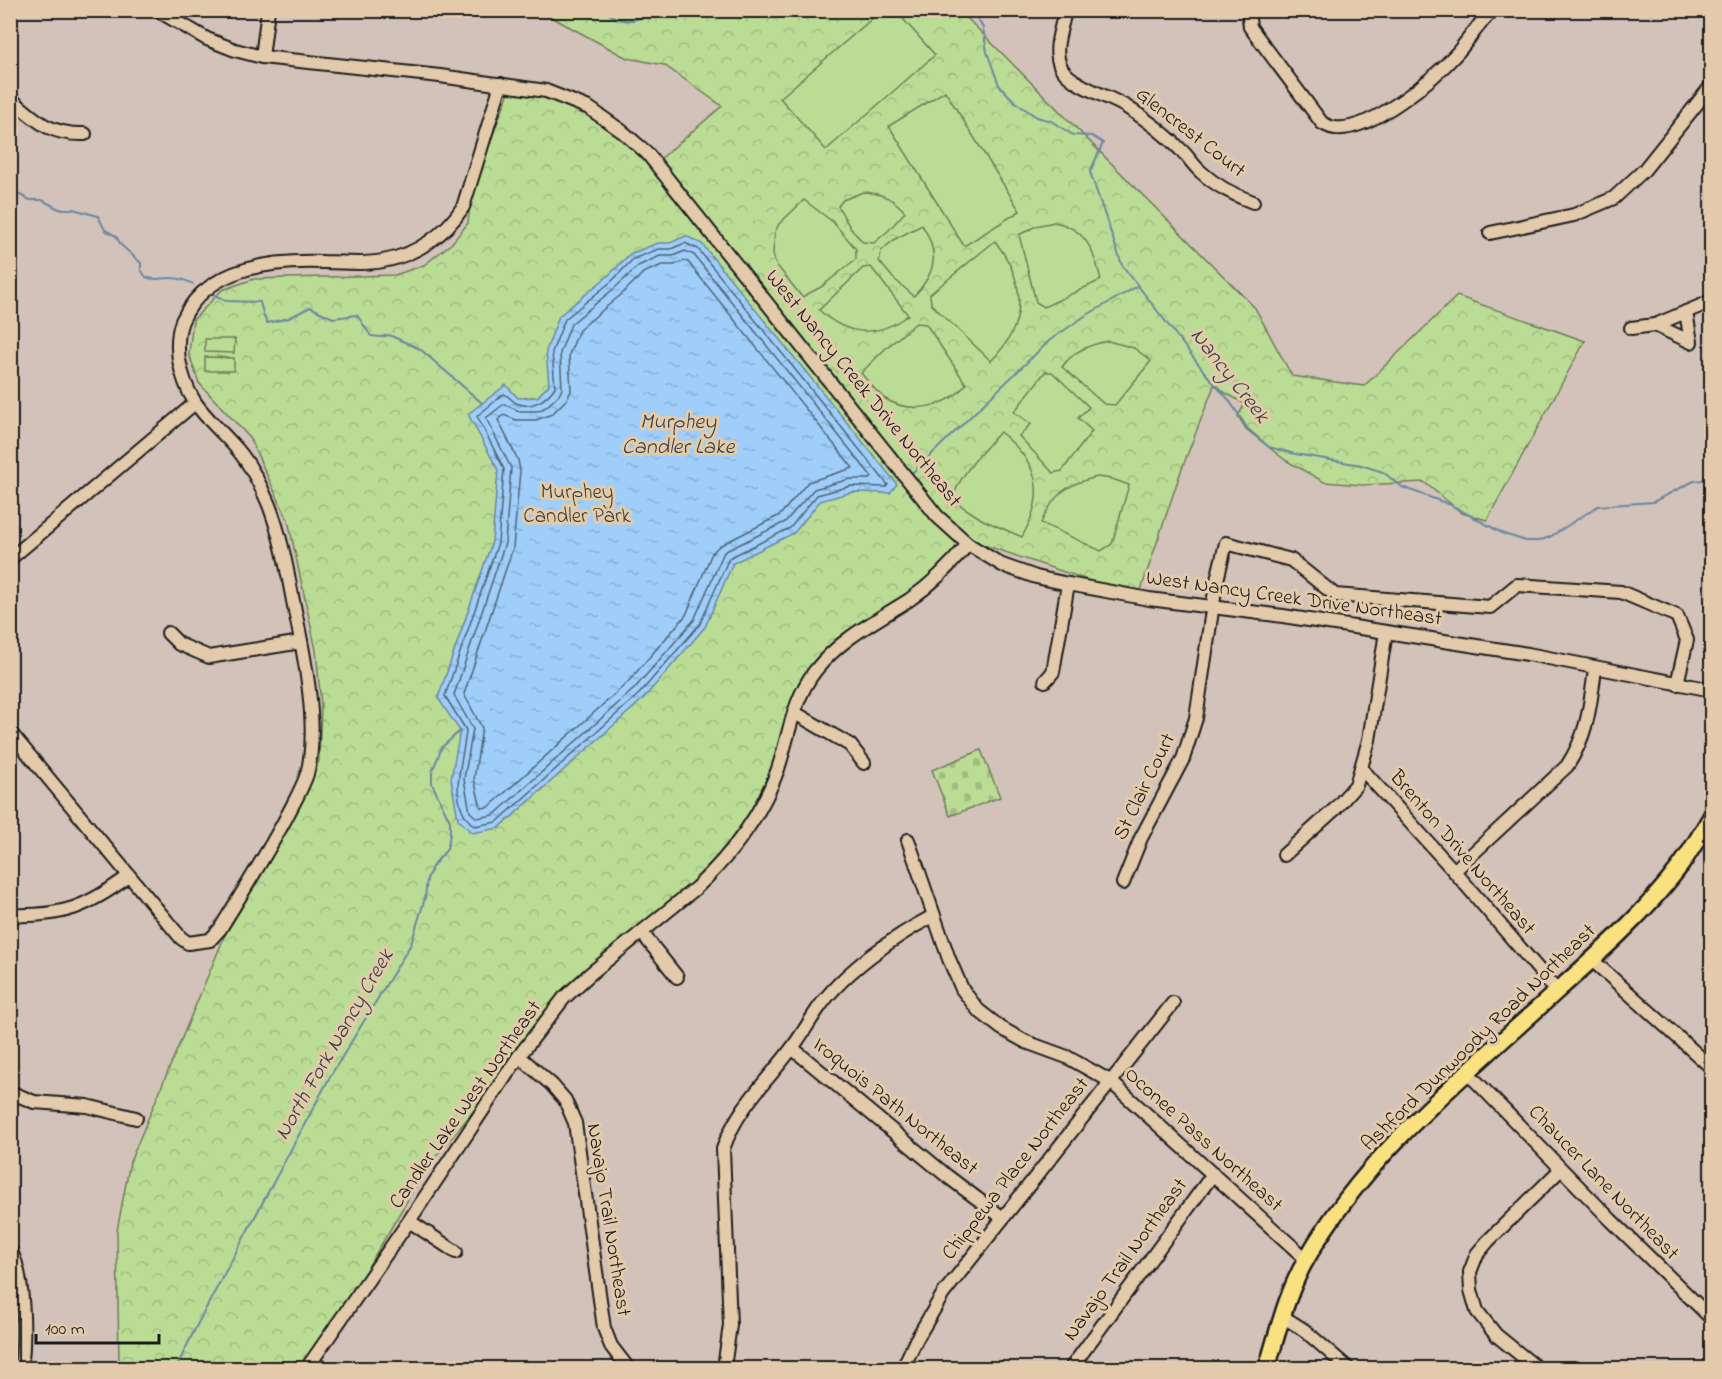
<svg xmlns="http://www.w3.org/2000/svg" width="1722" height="1379" viewBox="0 0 1722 1379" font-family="'Indie Flower',sans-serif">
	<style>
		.forest { fill: url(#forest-crowns); stroke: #6c7c58; stroke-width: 1.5 }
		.cemetery { fill: url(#cemetery-stones); stroke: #6c7c58; stroke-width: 1.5 }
		.pitch { fill: #bbdc95; stroke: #6c7c58; stroke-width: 1.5 }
		.water { fill: url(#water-ripples); stroke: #6b87a1; stroke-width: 1.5 }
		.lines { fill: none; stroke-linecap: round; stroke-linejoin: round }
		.shore { stroke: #506375; stroke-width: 1.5 }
		.stream { stroke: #6b87a1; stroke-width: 2 }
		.minor-casing { stroke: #1c1c1c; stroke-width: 16 }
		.major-casing { stroke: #1c1c1c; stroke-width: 20 }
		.minor { stroke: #e2caaa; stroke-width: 12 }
		.major { stroke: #f9e181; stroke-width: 15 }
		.labels { text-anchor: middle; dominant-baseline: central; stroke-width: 6; stroke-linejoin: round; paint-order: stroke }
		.street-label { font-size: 21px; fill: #1c1c1c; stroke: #e2caaa }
		.park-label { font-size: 21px; fill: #3c4234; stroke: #e2caaa }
		.water-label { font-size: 22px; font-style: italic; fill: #364048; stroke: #e2caaa }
	</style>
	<defs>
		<pattern id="forest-crowns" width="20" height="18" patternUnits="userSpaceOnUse" patternTransform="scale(1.5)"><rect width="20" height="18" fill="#bbdc95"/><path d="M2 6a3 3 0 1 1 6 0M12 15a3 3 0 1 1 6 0" fill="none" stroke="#a0bc80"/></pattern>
		<pattern id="cemetery-stones" width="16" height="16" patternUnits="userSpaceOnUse" patternTransform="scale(1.5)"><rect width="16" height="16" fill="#bbdc95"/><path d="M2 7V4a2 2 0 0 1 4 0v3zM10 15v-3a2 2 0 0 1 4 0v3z" fill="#a0bc80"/></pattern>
		<pattern id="water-ripples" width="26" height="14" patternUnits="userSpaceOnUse" patternTransform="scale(1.5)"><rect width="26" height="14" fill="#9fcefa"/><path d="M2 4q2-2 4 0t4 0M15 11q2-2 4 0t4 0" fill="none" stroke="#88b0d6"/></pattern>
	</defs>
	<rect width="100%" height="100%" fill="#d3c2ba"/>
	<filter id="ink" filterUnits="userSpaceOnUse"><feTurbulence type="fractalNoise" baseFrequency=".0167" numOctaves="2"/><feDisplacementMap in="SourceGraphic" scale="12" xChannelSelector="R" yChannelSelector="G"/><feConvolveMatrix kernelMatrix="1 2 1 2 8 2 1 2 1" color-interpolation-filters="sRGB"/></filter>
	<g filter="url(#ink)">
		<path class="forest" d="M540 11H960L1255 308 1292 376 1364 386 1457 296 1585 341 1487 520 1462 513 1424 482 1362 485 1324 482 1285 460 1246 429 1238 416 1245 404 1224 392 1215 383 1181 471 1141 590 1091 581 963 538 944 566 892 604 836 639 800 681 783 726 774 781 733 847 700 880 611 955 546 1024 427 1167 322 1345 302 1368H121L119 1364 117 1231 130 1162 233 916 319 761 321 705 316 650 288 520 249 437 199 383 189 354 193 320 222 290 254 279 395 275 424 265 452 243 468 223 471 193 509 92C561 88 617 131 651 167L722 106 664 65 627 58Z"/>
		<polygon class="cemetery" points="981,750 1000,797 950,816 932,770"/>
		<g class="pitch">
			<polygon points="881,11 896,11 935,55 826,150 780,98"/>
			<polygon points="945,91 1020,211 964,246 889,126"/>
			<path d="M863 192C881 193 893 198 905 212L889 230 874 243 863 242 851 229 838 206 843 200Z"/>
			<polygon points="804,200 833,222 856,249 856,259 821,287 802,297 775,263 773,253 775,232 779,224"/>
			<path d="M1054 222C1086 228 1094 251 1101 280L1044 307 1036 302 1019 235 1036 226Z"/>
			<path d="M922 225C940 253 936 273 914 296L893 278 879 261 881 251 895 239Z"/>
			<path d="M995 241C1026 282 1029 323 991 361L931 304 930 294Z"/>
			<path d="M871 267 908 315C876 339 847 336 819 310L863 268Z"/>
			<path d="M916 323 926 324 966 384C948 408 910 415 884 398 875 391 868 381 861 373L885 349Z"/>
			<polygon points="205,339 235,339 234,353 205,352"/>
			<path d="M1108 341 1134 348 1151 361 1115 405 1104 404 1062 367C1073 351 1089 345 1108 341Z"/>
			<polygon points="205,357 234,358 234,371 205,371"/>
			<polygon points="1045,372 1052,372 1089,407 1078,418 1092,431 1062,471 1053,473 1019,436 1031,424 1014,412"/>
			<path d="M1000 432C1039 463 1047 493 1022 537L983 520 954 501C952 482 987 447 1000 432Z"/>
			<path d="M1097 477 1112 479 1129 485 1112 544 1101 551 1041 523C1054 494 1066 484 1097 477Z"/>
		</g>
		<polygon class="water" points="686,236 702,244 897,484 890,493 852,492 820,501 794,533 733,563 705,627 643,699 499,828 472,833 458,819 451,779 460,731 438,698 492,542 498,470 468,414 506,385 518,398 537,397 549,385 546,351 559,316 608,276 630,254 658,243 670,243"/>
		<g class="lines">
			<g class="shore">
				<path d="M685 243 698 249 888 485 886 487 851 486 817 495 790 528 729 558 700 624 639 694 497 822 474 826C445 800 464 762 466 730L445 696 498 543 504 469 477 416 504 394C509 396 512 401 516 403 532 410 547 399 555 387L552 352 565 319 612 281 633 259 659 249H671Z"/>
				<polygon points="685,251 694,255 872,477 870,479 850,479 814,489 785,522 724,552 694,620 634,689 494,815 477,818 470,812 464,779 473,729 454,695 505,543 511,468 486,418 504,404 519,411 538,411 546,407 559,395 562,389 560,353 571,324 617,286 638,266 660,256 673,256"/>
				<polygon points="684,261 688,262 853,468 808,482 780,515 719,546 712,553 686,615 627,683 489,807 481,808 474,779 482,728 464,694 513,548 520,471 518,460 498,420 504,415 516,420 536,420 552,414 567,399 571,391 569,355 579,330 623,293 643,273 662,265 674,265"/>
			</g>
			<g class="stream">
				<path d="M604 10C624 28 639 19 661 10"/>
				<polyline points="973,10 983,28 987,52 999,85 1016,103 1037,117 1051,121 1073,135 1092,136 1103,143 1090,172 1122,265 1206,374 1229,400 1248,429 1269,447 1295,454 1361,465 1383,472 1402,487 1451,505 1504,534 1526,541 1538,541 1550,537 1598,506 1653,502 1694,481 1712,479"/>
				<path d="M10 199 18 194 30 200H42L59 209H73L98 216 105 230 116 236 121 245 141 263V270L146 277C155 281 161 278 170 278 179 278 186 280 193 284"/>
				<polyline points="211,293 226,301 260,302 264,317 267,323 289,318 310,307 333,318 357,315 371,336 381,337 389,335 420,349 482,403"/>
				<polyline points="909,476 1050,340 1085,316 1138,286"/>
				<polyline points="176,1368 198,1323 331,1075 411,944 425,898 427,879 432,867 447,849 450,834 450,821 432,784 432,772 442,747 460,731"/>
			</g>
			<g class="minor-casing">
				<g id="minor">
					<polyline points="157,10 207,39 235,50 262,57 440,76 546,91 589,108 623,132 647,153 937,516 968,544 1002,565 1036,577 1068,584 1149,599 1283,616 1528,654 1712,690"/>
					<path d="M1065 10C1062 29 1051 51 1062 69 1073 86 1108 96 1125 106 1148 120 1168 136 1186 155 1191 161 1196 168 1201 172 1215 185 1236 196 1253 202"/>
					<path d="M1248 10 1250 27 1322 123C1326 125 1331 128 1335 128 1371 132 1435 78 1458 52 1470 38 1479 23 1493 10"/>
					<polyline points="262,57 268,10"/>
					<path d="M10 98C36 120 49 135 85 134"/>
					<polyline points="1490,233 1574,215 1614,198 1644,170 1712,85"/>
					<polyline points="1655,325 1691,342 1686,312"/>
					<polyline points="1631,328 1655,325 1712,301"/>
					<polyline points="10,559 195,403"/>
					<polyline points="168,633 179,644 209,657 301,642"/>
					<polyline points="1045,681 1053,672 1068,584"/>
					<polyline points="795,713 850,745 864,763"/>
					<path d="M10 732 181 938 188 943 210 940 220 929C242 893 265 857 286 818 293 804 302 789 307 774 320 726 303 649 293 601 287 569 281 536 269 505 261 486 251 465 237 449 208 416 188 407 179 360 177 346 177 334 182 321 206 267 271 260 324 262 344 262 363 265 383 261 416 255 445 235 463 207L501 84"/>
					<polyline points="1361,768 1454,871 1557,991"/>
					<polyline points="908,840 949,959 962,989 978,1010 1001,1028 1026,1042 1067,1057 1110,1081 1306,1259"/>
					<polyline points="1284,855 1335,809 1356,785 1369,740 1386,632"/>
					<path d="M1454 871 1567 766C1588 734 1590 706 1595 669"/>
					<polyline points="1123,883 1141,838 1183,759 1196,718 1216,584 1226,543 1291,560 1335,595 1490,607 1517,585 1621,592 1677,616 1687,640 1677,684"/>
					<path d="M10 915C63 917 87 907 129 876"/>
					<polyline points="642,933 677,977"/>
					<polyline points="1592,960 1712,1068"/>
					<polyline points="792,1048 947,1176 1003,1218"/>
					<polyline points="519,1056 552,1085 565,1100 575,1123 604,1328 611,1346 628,1368"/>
					<polyline points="1468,1073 1611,1220 1712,1319"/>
					<polyline points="10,1092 34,1102 87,1106 136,1118"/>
					<polyline points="409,1221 456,1252"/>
					<path d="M10 1250C25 1274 25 1340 21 1368"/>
					<polyline points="1282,1316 1304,1330 1348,1368"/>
					<polyline points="311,1362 322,1368"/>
					<path d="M307 1368 409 1221 519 1056 564 998 590 974 696 888C731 855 762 814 778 769 789 736 793 699 815 671 840 639 874 622 909 600 931 585 951 565 968 544"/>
					<path d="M724 1368 730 1325 723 1149C738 1106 766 1083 792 1048 802 1035 810 1020 820 1006 845 971 895 936 933 916"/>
					<polyline points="903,1368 916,1340 943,1294 1173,1003"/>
					<polyline points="1071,1368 1213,1174"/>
					<polyline points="1537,1368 1496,1335 1477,1311 1471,1290 1470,1272 1477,1254 1488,1241 1561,1169"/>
				</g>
			</g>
			<g class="major-casing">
				<path id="major" d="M1267 1368C1278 1331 1287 1292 1307 1258 1366 1153 1469 1072 1557 991 1601 952 1646 912 1681 865 1692 849 1702 832 1712 815"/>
			</g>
			<use href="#minor" class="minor"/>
			<use href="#major" class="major"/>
		</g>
	</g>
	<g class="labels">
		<g class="street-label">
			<text transform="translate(1190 133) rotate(38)">Glencrest Court</text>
			<text transform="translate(863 389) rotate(51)">West Nancy Creek Drive Northeast</text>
			<text transform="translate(1294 599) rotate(8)">West Nancy Creek Drive Northeast</text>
			<text transform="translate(1145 787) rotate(-64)">St Clair Court</text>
			<text transform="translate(1462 853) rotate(49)">Brenton Drive Northeast</text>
			<text transform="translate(1479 1038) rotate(-44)">Ashford Dunwoody Road Northeast</text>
			<text transform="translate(466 1105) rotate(-55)">Candler Lake West Northeast</text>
			<text transform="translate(895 1107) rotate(39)">Iroquois Path Northeast</text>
			<text transform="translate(1203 1140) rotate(42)">Oconee Pass Northeast</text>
			<text transform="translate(1016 1169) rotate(-52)">Chippewa Place Northeast</text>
			<text transform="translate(1603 1183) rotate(46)">Chaucer Lane Northeast</text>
			<text transform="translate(608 1220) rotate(81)">Navajo Trail Northeast</text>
			<text transform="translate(1126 1260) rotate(-54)">Navajo Trail Northeast</text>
		</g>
		<g class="park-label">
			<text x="577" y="493">Murphey<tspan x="577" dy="24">Candler Park</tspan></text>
		</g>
		<g class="water-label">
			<text transform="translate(1229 376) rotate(52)">Nancy Creek</text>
			<text x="678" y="423">Murphey<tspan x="678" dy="25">Candler Lake</tspan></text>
			<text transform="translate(335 1045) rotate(-60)">North Fork Nancy Creek</text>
		</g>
	</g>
	<rect width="1722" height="1379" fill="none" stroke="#e2caaa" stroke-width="36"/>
	<rect x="18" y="18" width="1686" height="1343" fill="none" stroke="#1c1c1c" stroke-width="2" filter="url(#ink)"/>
	<path d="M36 1334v9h123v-9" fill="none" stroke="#1c1c1c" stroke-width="3"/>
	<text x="45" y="1334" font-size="18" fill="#1c1c1c" stroke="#e2caaa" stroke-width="4.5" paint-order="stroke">100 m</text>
</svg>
